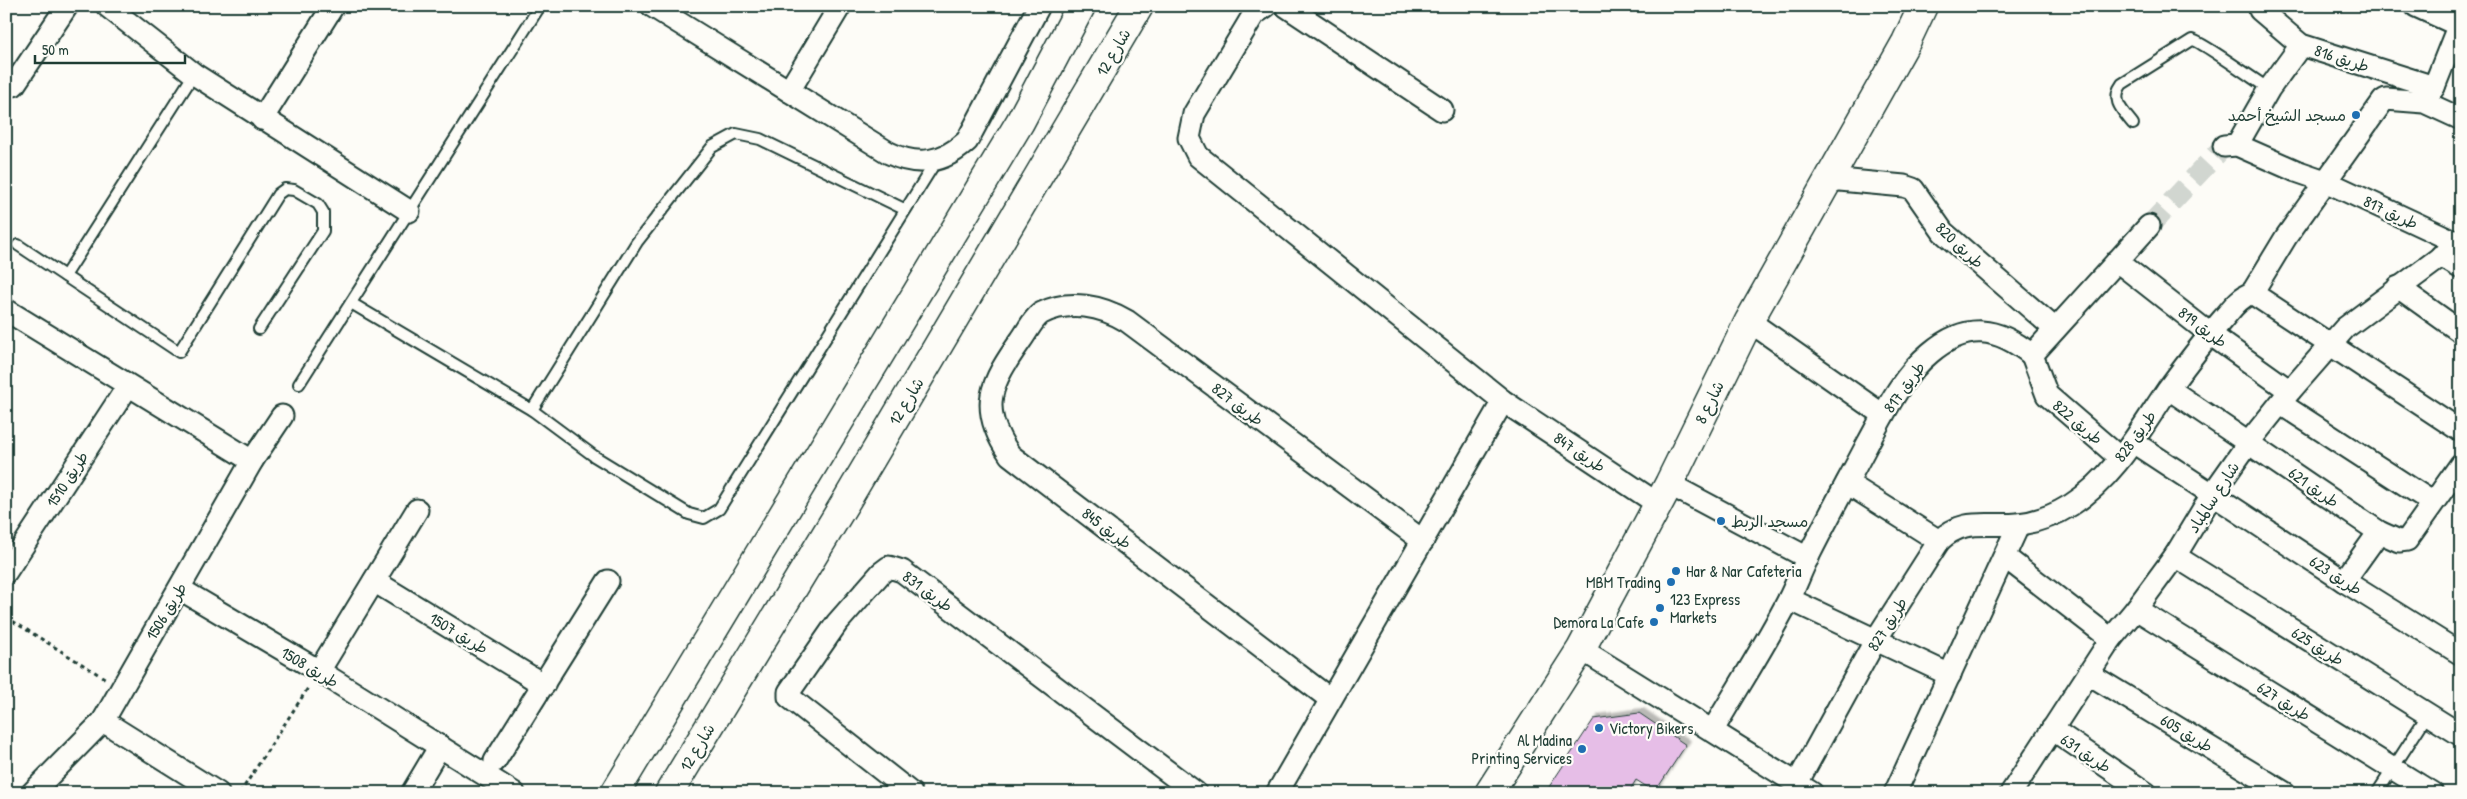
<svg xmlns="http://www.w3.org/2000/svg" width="2467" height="799" viewBox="0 0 2467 799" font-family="'Patrick Hand','Playpen Sans Arabic',sans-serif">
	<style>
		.building { fill: #e6bee7; stroke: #1f3d34; filter: url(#shadow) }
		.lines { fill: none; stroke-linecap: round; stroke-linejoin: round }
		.street-tunnel { stroke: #d1d6d0; stroke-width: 21; stroke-dasharray: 21 11; stroke-linecap: butt }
		.lane-casing { stroke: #1f3d34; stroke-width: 14 }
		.street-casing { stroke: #1f3d34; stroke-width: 25 }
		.secondary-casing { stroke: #1f3d34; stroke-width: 31 }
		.path { stroke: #1f3d34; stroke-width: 3; stroke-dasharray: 4 4; stroke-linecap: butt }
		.lane { stroke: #fdfcf7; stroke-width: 10 }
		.street { stroke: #fdfcf7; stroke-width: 21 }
		.secondary { stroke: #fdfcf7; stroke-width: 28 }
		.poi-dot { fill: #1f6fb2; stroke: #fdfcf7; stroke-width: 2 }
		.labels { text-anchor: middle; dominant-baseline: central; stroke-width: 4.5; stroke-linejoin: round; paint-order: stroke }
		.street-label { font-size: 16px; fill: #1f3d34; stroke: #fdfcf7 }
		.poi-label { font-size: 16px; fill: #1f3d34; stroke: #fdfcf7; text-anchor: end }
	</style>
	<defs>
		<filter id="shadow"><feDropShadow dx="4.5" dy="-4.5" stdDeviation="1" flood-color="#0004"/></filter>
	</defs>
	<rect width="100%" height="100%" fill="#fdfcf7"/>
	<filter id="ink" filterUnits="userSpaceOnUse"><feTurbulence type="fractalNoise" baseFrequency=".02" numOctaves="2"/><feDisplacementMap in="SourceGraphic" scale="10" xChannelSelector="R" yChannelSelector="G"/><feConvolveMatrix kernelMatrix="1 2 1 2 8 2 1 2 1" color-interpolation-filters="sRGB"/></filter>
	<g filter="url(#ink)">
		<polygon class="building" points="1639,713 1686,745 1655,792 1636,780 1628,793 1545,793 1594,719"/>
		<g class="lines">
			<polyline class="street-tunnel" points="2149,226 2224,146"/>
			<g class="lane-casing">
				<g id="lane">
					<path d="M2133 124C2123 111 2110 100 2122 84L2192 40C2199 40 2258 82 2269 89"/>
					<polyline points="904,209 760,139 736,134 712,147 637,242 532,410 594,456 689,514 704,518 719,509 936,161"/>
					<polyline points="18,245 179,352 278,194 285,189 294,190 318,204 323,212 323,231 259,329"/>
					<polyline points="65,276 194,74"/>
					<polyline points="351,303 532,410"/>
					<polyline points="299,384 540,6"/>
					<polyline points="2377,793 2428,714"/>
				</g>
			</g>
			<g class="street-casing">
				<g id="street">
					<polyline points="107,6 194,74 409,211"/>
					<path d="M652 6 889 153C918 167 943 163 967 141L1039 6"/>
					<polyline points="1266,6 1254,14 1194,114 1189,138 1198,156 1503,401 1658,504"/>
					<polyline points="1286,6 1442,110"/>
					<polyline points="2416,6 2458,25"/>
					<polyline points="2260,10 2301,45 2434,87"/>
					<polyline points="6,79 14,85 67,6"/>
					<polyline points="789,91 840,6"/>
					<polyline points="2426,98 2434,87 2461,19"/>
					<polyline points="262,119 333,6"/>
					<polyline points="2237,145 2269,89 2301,45"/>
					<polyline points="2224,146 2237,145 2296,171 2325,181 2458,243"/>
					<polyline points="1829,179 1904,186 1913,189 1943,232 2055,329"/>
					<polyline points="2441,256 2461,268"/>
					<polyline points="2117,261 2210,334 2290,391"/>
					<polyline points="2398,287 2461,332"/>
					<polyline points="2252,293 2286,237 2383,101 2386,99 2424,102 2461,119"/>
					<polyline points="2252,293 2461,431"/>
					<polyline points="6,310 252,461"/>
					<polyline points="1749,321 1883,415"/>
					<polyline points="2032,355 2047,395 2120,458"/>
					<polyline points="2169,389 2379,532 2399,541 2407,540 2461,464"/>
					<polyline points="2281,404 2432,502"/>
					<polyline points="2133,442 2344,581 2461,654"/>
					<polyline points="1847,483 1939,541"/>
					<polyline points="1669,484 1808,558"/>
					<polyline points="2175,556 2461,735"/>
					<polyline points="2005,557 2111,639"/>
					<polyline points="6,572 128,386"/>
					<polyline points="374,581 544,685"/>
					<polyline points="2344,581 2379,532"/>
					<polyline points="180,589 319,671 514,793"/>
					<polyline points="1789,599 1950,675"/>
					<polyline points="2136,609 2432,793"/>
					<polyline points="1581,649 1812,793"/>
					<polyline points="319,671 417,510"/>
					<polyline points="2089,674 2285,793"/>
					<path d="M1330 699 1010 455C977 407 991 383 1021 340 1027 332 1034 317 1042 313 1069 299 1102 306 1127 321L1423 541"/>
					<polyline points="103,721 218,793"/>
					<polyline points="2052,729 2146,793"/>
					<path d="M1713 730C1738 687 1766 644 1789 599 1796 585 1801 571 1808 557 1827 519 1848 481 1868 443 1885 412 1902 376 1930 353 1967 322 1997 327 2032 355L2149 226"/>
					<polyline points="495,761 608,581"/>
					<path d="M1797 783 1875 641 1939 541C1964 517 1986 527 2018 524 2037 522 2055 515 2071 505 2114 478 2140 430 2168 389 2185 366 2203 342 2222 320 2231 310 2239 297 2252 293"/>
					<polyline points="32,793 103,721 252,461 282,416"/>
					<polyline points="412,793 440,746"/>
					<polyline points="911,793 789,697 789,692 837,623 881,573 889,567 902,571 1196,793"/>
					<polyline points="1277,793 1503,401"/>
					<polyline points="1895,793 2019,524"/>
					<polyline points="2011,793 2111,639 2136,609 2175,556 2213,493 2249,442 2290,391 2345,328 2461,242"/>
				</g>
			</g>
			<g class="secondary-casing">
				<g id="secondary">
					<polyline points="615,793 1020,122 1081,6"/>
					<polyline points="669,793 848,498 1139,6"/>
					<polyline points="1489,793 1581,649 1669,484 1749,321 1906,42 1923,6"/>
				</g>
			</g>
			<g class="path">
				<polyline points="6,617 106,679"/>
				<polyline points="240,793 308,688"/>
			</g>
			<use href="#lane" class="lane"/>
			<use href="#street" class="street"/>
			<use href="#secondary" class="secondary"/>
		</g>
	</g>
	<g class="poi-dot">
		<circle cx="2356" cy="115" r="5"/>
		<circle cx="1721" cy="521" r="5"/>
		<circle cx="1676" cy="571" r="5"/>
		<circle cx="1671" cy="582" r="5"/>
		<circle cx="1660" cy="608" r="5"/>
		<circle cx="1654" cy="622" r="5"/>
		<circle cx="1599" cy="728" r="5"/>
		<circle cx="1582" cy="749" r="5"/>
	</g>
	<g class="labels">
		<g class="street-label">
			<text transform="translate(1113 52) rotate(-60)">شارع 12</text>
			<text transform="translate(2342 58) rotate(18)">طريق 816</text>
			<text transform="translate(2391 212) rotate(25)">طريق 817</text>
			<text transform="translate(1960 245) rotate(43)">طريق 820</text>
			<text transform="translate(2203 327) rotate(37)">طريق 819</text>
			<text transform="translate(1904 387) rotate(-54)">طريق 817</text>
			<text transform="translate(906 401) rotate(-59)">شارع 12</text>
			<text transform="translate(1709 402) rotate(-64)">شارع 8</text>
			<text transform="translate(1238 404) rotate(37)">طريق 827</text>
			<text transform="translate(2078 422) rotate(40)">طريق 822</text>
			<text transform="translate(2135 436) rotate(-54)">طريق 828</text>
			<text transform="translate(1580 452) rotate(34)">طريق 847</text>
			<text transform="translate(67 479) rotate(-57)">طريق 1510</text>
			<text transform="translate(2314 487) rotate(35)">طريق 621</text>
			<text transform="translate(2213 497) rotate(-57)">شارع سالمباد</text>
			<text transform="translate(1107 528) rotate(37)">طريق 845</text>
			<text transform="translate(2336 575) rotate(33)">طريق 623</text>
			<text transform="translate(928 591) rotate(36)">طريق 831</text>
			<text transform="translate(166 611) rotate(-59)">طريق 1506</text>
			<text transform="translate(1887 624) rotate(-58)">طريق 827</text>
			<text transform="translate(459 633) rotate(31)">طريق 1507</text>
			<text transform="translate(2318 646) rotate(32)">طريق 625</text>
			<text transform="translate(310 667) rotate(31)">طريق 1508</text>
			<text transform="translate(2284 701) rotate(32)">طريق 627</text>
			<text transform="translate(2187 733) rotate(31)">طريق 605</text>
			<text transform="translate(697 747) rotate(-59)">شارع 12</text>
			<text transform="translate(2086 753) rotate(34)">طريق 631</text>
		</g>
		<g class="poi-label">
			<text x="2346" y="115">مسجد الشيخ أحمد</text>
			<text x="1731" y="521" text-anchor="start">مسجد الربط</text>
			<text x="1686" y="571" text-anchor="start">Har &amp; Nar Cafeteria</text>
			<text x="1661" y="582">MBM Trading</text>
			<text x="1670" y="599" text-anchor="start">123 Express<tspan x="1670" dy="18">Markets</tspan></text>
			<text x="1644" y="622">Demora La Cafe</text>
			<text x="1609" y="728" text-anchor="start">Victory Bikers</text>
			<text x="1572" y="740">Al Madina<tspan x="1572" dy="18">Printing Services</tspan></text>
		</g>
	</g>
	<rect width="2467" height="799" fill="none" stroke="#fdfcf7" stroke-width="25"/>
	<rect x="12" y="12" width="2442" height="774" fill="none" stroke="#1f3d34" stroke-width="2" filter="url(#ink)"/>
	<path d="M35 55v8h150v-8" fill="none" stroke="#1f3d34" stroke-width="2.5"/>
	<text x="42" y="55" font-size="15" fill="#1f3d34" stroke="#fdfcf7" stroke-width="4" paint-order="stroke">50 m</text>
</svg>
